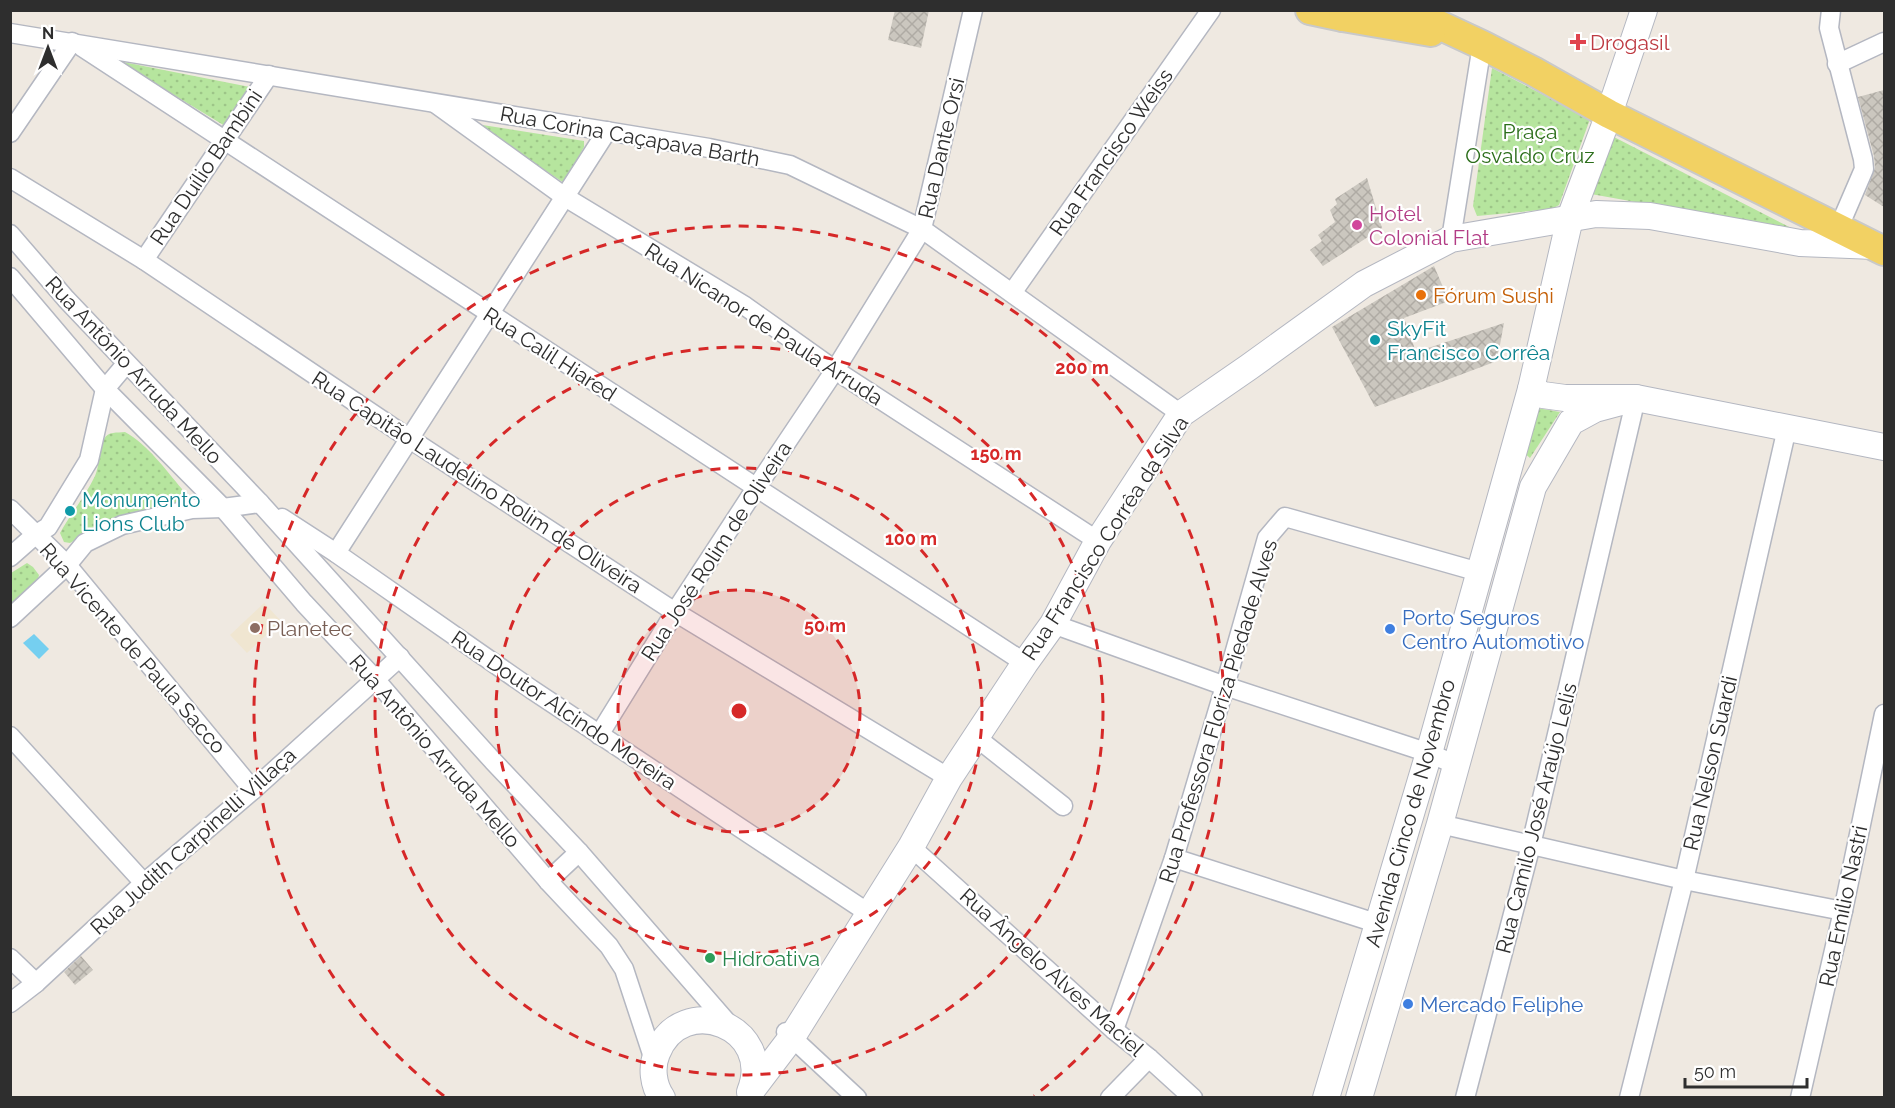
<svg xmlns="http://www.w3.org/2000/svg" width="1895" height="1108" viewBox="0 0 1895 1108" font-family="Raleway,sans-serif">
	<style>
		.education { fill: #f0e6d1 }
		.green { fill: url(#green-dots) }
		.water { fill: #75cff0 }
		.building { fill: url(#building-cross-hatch) }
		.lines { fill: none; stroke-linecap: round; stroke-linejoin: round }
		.minor-casing { stroke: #b4b7c1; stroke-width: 21 }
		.secondary-casing { stroke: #b4b7c1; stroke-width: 28 }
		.primary-casing { stroke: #c9c9c9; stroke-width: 32 }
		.minor { stroke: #fff; stroke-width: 18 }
		.secondary { stroke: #fff; stroke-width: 26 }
		.primary { stroke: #f2d163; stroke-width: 28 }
		.ring { fill: none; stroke: #d62828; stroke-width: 3; stroke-dasharray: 10 8 }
		.health-dot { fill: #e0444e; stroke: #fff; stroke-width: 2 }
		.hotel-dot { fill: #d1479c; stroke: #fff; stroke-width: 2 }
		.food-dot { fill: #e8710a; stroke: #fff; stroke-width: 2 }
		.culture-dot { fill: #0f9aa8; stroke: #fff; stroke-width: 2 }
		.education-dot { fill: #8d6e63; stroke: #fff; stroke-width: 2 }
		.shop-dot { fill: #3f7fe0; stroke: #fff; stroke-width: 2 }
		.leisure-dot { fill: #2e9e5b; stroke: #fff; stroke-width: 2 }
		.labels { text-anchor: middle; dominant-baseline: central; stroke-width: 4.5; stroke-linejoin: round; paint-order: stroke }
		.health-label { font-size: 21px; fill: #be3a42; stroke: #fff; text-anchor: start }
		.park-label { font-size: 21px; fill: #2c6e1b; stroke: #fff }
		.street-label { font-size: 21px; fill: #2e2e2e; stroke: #fff }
		.hotel-label { font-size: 21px; fill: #b23c85; stroke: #fff; text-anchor: start }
		.food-label { font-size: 21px; fill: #c56008; stroke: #fff; text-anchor: start }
		.culture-label { font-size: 21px; fill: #0d838f; stroke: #fff; text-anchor: start }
		.shop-label { font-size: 21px; fill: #366cbe; stroke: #fff; text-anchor: start }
		.education-label { font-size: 21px; fill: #785e54; stroke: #fff; text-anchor: start }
		.leisure-label { font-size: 21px; fill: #27864d; stroke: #fff; text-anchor: start }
		.centre { fill: #d62828; stroke: #fff; stroke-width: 3 }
		.ring-label { font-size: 18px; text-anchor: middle; font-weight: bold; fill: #d62828; stroke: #fff; stroke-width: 4.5; stroke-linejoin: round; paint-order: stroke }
	</style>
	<defs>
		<pattern id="green-dots" width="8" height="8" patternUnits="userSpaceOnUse" patternTransform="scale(1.5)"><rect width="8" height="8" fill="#b6e59e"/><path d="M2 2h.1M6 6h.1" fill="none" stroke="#9dc588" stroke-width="1.8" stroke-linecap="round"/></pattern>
		<pattern id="building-cross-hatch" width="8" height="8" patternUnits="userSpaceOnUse" patternTransform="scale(1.5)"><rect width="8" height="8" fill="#cbc7bf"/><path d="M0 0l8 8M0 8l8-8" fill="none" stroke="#afaba4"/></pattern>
	</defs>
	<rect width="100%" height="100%" fill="#efe9e1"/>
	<polygon class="education" points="264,603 281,621 247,653 230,635"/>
	<g class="green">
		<polygon points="118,61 250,87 225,126"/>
		<polygon points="1492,68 1590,119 1559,205 1552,209 1477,216 1473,206"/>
		<polygon points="476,124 584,141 584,147 564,183"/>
		<polygon points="1612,136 1797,231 1591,194"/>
		<polygon points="1537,408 1560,412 1530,458 1523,452"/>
		<path d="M125 432C148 445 165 469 182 489L181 502 176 510 84 535 70 543 64 542 60 533C71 513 85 497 95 476 100 465 98 450 104 439 108 431 117 433 125 432Z"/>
		<polygon points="27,563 33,567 39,575 36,587 11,608 11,573"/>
	</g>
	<polygon class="water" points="34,634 49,649 39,659 23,643"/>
	<g class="building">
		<polygon points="895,10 929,10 921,48 888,40"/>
		<polygon points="1884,90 1884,207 1865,195 1875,168 1874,156 1858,97"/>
		<polygon points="1367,178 1382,228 1323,266 1310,250 1322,241 1318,235 1335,222 1330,210 1337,204 1335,199"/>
		<polygon points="1434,266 1449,301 1404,318 1416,352 1504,323 1497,361 1375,407 1332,327"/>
		<polygon points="81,956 93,970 75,985 64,972"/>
	</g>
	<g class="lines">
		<g class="minor-casing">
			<g id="minor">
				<polyline points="1831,10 1829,28 1863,159 1864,169 1839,227"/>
				<polyline points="10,33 709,148 790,165 922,229 1181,414"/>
				<polyline points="82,47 1025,663"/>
				<polyline points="1837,64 1884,42"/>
				<polyline points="436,104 565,197 745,306 835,370 1098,541"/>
				<polyline points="10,133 72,42"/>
				<polyline points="10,178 144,260 410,439 675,612 949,778"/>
				<polyline points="10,234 66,299 260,503 493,761 579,852 732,1028"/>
				<polyline points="1451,239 1482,45"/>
				<polyline points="144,260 269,75"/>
				<polyline points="10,277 105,389 223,508 304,603 375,679 548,881 609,946 624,969 654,1060"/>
				<polyline points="1012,293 1211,10"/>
				<polyline points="10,509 67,565 253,790"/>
				<polyline points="282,518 336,553 531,689 870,914"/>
				<polyline points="336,553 607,131"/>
				<polyline points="10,557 35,535 48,527 89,460 105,389 126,364"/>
				<polyline points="10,618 67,565 85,543 122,525 192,509 223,508 260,503"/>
				<polyline points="1053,624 1225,686 1429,753 1456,765"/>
				<polyline points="599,735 675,612 756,488 835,370 922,229 973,10"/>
				<polyline points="10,736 144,883"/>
				<polyline points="977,738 1063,806"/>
				<polyline points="1440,824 1684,880 1843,911"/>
				<polyline points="911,847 1114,1030 1149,1058 1193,1098"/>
				<polyline points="1174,858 1379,924"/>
				<polyline points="548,881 579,852"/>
				<polyline points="10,958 36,983"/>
				<polyline points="10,1003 36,983 144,883 253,790 400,657"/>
				<polyline points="1114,1030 1174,858 1225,686 1267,538 1285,517 1479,572"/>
				<polyline points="786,1032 857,1098"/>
				<polyline points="1110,1098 1149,1058"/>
				<polyline points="1465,1098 1531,845 1636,398"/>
				<polyline points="1629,1098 1684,880 1787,428"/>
				<polyline points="1800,1098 1843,911 1884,714"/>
			</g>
		</g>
		<g class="secondary-casing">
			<g id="secondary">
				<polyline points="1531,389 1543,395 1565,398 1636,398 1884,447"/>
				<polyline points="751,1091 792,1037 911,847 949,778 1025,663 1053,624 1098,541 1181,414 1249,367 1364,284 1451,239 1596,214 1650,216 1800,243 1875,246"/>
				<path d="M662 1098C653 1085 651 1067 657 1053 682 990 776 1027 750 1092"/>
				<polyline points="1326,1098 1429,753 1531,389 1570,218 1609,114 1644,10"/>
				<polyline points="1359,1098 1440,824 1533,487 1571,422 1595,409 1636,398"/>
			</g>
		</g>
		<g class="primary-casing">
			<g id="primary">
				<polyline points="1310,10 1343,17 1357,10"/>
				<polyline points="1407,10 1482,45 1533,71 1609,114 1884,251"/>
				<polyline points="1343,17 1431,32"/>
			</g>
		</g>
		<use href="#minor" class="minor"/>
		<use href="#secondary" class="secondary"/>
		<use href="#primary" class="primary"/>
	</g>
	<circle cx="739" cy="711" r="121" fill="#d62828" fill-opacity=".12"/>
	<g class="ring">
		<circle cx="739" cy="711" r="121"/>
		<circle cx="739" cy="711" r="243"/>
		<circle cx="739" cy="711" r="364"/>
		<path d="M444 1096A485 485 0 1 1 1034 1096"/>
	</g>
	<path class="health-dot" d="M1575 33h6v6h6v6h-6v6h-6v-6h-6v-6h6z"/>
	<circle class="hotel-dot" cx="1357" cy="225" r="6"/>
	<circle class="food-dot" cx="1421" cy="295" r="6"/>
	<g class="culture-dot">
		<circle cx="1375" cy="340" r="6"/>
		<circle cx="70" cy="511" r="6"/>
	</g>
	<circle class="education-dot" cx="255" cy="628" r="6"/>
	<g class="shop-dot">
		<circle cx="1390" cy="629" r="6"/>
		<circle cx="1408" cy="1004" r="6"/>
	</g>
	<circle class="leisure-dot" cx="710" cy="958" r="6"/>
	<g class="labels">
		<g class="health-label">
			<text x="1590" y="42">Drogasil</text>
		</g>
		<g class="park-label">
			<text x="1530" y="131">Praça<tspan x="1530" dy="24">Osvaldo Cruz</tspan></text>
		</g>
		<g class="street-label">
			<text transform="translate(630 136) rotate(10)">Rua Corina Caçapava Barth</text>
			<text transform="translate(941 148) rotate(-77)">Rua Dante Orsi</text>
			<text transform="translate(1111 152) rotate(-55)">Rua Francisco Weiss</text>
			<text transform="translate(206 167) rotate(-56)">Rua Duílio Bambini</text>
			<text transform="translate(764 324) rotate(33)">Rua Nicanor de Paula Arruda</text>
			<text transform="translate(550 354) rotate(33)">Rua Calil Hiared</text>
			<text transform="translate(134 370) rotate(47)">Rua Antônio Arruda Mello</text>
			<text transform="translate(477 482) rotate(33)">Rua Capitão Laudelino Rolim de Oliveira</text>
			<text transform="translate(1105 538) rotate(-57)">Rua Francisco Corrêa da Silva</text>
			<text transform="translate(716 551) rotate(-57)">Rua José Rolim de Oliveira</text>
			<text transform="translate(133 648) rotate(49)">Rua Vicente de Paula Sacco</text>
			<text transform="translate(564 710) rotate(34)">Rua Doutor Alcindo Moreira</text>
			<text transform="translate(1218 711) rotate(-73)">Rua Professora Floriza Piedade Alves</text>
			<text transform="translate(435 751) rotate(49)">Rua Antônio Arruda Mello</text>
			<text transform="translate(1710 763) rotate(-77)">Rua Nelson Suardi</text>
			<text transform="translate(1410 813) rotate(-74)">Avenida Cinco de Novembro</text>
			<text transform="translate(1536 818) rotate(-76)">Rua Camilo José Araújo Lelis</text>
			<text transform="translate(193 841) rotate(-42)">Rua Judith Carpinelli Villaça</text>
			<text transform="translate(1843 906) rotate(-78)">Rua Emílio Nastri</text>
			<text transform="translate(1052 972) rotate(42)">Rua Ângelo Alves Maciel</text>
		</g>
		<g class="hotel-label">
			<text x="1369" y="213">Hotel<tspan x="1369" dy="24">Colonial Flat</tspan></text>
		</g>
		<g class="food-label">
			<text x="1433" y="295">Fórum Sushi</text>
		</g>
		<g class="culture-label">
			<text x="1387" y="328">SkyFit<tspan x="1387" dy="24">Francisco Corrêa</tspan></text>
			<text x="82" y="499">Monumento<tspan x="82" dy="24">Lions Club</tspan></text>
		</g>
		<g class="shop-label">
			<text x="1402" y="617">Porto Seguros<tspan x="1402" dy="24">Centro Automotivo</tspan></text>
			<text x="1420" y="1004">Mercado Feliphe</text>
		</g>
		<g class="education-label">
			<text x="267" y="628">Planetec</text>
		</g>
		<g class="leisure-label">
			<text x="722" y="958">Hidroativa</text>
		</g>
	</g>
	<circle cx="739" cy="711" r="9" class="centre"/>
	<g class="ring-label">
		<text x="1082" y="374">200 m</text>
		<text x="996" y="460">150 m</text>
		<text x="911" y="545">100 m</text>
		<text x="825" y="632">50 m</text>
	</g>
	<rect width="1895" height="1108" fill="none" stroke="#2e2e2e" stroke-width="24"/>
	<g transform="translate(48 48)" stroke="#ffffff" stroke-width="4.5" paint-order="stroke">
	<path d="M0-4.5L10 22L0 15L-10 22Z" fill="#2e2e2e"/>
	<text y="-9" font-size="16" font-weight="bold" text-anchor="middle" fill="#2e2e2e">N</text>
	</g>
	<path d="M1685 1078v9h122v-9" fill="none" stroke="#2e2e2e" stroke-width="3"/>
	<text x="1694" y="1078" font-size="18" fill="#2e2e2e" stroke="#ffffff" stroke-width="4.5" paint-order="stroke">50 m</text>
</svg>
